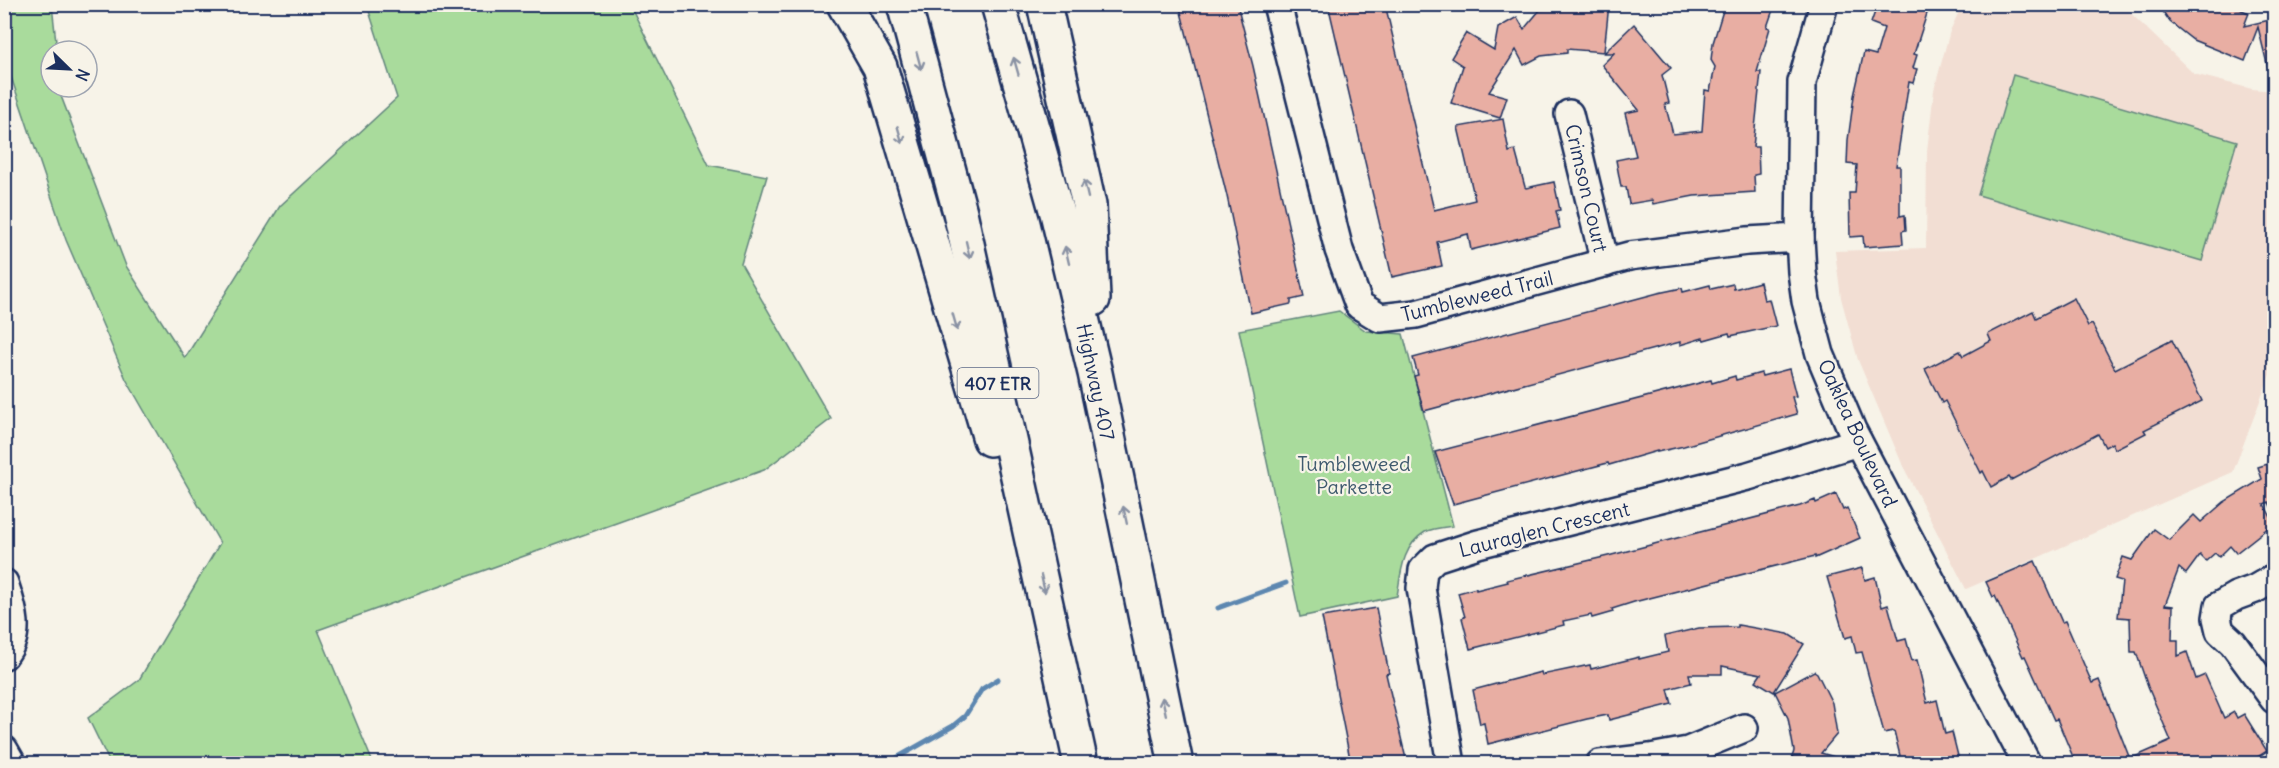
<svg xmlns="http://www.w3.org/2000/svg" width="2279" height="768" viewBox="0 0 2279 768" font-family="Delius,sans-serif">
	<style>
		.built { fill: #f2ded3 }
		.green { fill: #a9db9c; stroke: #62857d; stroke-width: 1.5 }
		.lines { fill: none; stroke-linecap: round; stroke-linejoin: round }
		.stream { stroke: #5d87b0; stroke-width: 5 }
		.building { fill: #e8aea3; stroke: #1b2f5e; stroke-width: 1.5 }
		.minor-casing { stroke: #1b2f5e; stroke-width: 32 }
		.highway-casing { stroke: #1b2f5e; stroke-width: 38 }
		.minor { stroke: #f7f3e8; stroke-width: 27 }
		.highway { stroke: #f7f3e8; stroke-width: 33 }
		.oneway { stroke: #8991a3 }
		.labels { text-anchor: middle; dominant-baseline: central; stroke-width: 4.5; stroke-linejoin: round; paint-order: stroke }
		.shield { fill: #f7f3e8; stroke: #5d6a87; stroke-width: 1.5 }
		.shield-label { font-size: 18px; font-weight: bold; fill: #1b2f5e }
		.street-label { font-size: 20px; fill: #1b2f5e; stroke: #f7f3e8 }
		.park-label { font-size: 20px; fill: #3e5a6e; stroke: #f7f3e8 }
	</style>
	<rect width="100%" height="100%" fill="#f7f3e8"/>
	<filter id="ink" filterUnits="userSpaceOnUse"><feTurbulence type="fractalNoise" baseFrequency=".0167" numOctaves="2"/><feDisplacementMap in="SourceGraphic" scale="12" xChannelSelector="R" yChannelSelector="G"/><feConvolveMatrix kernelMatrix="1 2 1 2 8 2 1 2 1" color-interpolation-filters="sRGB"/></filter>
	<g filter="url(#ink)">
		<polygon class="built" points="1962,5 2122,5 2194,74 2252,89 2274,91 2274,364 2233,472 1966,589 1903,466 1858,360 1841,298 1835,251 1926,248 1927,151 1934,90 1950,31"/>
		<g class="green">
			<polygon points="4,5 52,5 57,51 51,51 51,87 60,87 61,96 126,266 185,358 280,206 397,98 367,5 630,5 709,165 767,176 741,264 831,419 764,470 318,630 373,763 110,763 88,718 139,680 220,543 126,379 66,240 5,59"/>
			<polygon points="2013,75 2237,141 2202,261 1978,195"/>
			<path d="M1339 311 1366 331 1403 334 1453 526C1445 527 1432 528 1425 532 1402 546 1401 573 1397 596L1300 617 1239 330Z"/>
		</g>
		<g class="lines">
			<g class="stream">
				<polyline points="1218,608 1286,583"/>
				<polyline points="886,764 953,726 965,716 982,689 998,679"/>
			</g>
		</g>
		<g class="building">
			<polygon points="1196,4 1237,4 1253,66 1304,297 1291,300 1291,304 1251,313 1227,196 1180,8"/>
			<polygon points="1328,4 1385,4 1434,210 1475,200 1458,127 1503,119 1509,152 1515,150 1525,187 1526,188 1554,182 1560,210 1556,211 1560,228 1471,250 1468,234 1437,242 1442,266 1392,277"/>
			<polygon points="1578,4 1609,4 1604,52 1567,49 1567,53 1541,56 1524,65 1516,50 1489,92 1507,97 1500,118 1451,103 1463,66 1451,58 1466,33 1494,50 1498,28 1517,17 1524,29 1540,10 1578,6"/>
			<polygon points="1725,4 1775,4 1767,27 1770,28 1757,72 1761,72 1753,147 1758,147 1759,174 1754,175 1755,192 1694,196 1653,204 1652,200 1629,204 1626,187 1621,187 1616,160 1636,156 1625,113 1639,110 1602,65 1614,53 1604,53 1634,24 1671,68 1662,75 1669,103 1665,104 1673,134 1702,131 1705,90 1710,91 1715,67 1711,60 1713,43"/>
			<polygon points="1893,4 1930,4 1914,54 1917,55 1913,68 1917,69 1913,83 1909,82 1896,166 1900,166 1900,216 1905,215 1906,230 1902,231 1903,244 1864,247 1863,236 1850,237 1849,193 1855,193 1857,165 1847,164 1848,140 1854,96 1864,52 1876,55 1884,28 1871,23 1877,6 1891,10"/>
			<polygon points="2158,4 2227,4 2249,13 2244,26 2274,19 2274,71 2269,72 2258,27 2245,61 2193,40 2170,22"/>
			<polygon points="1760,282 1764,300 1769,299 1776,326 1730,336 1729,333 1704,340 1703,338 1680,345 1680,342 1424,411 1414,376 1418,375 1413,358 1658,293 1682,288 1683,292 1710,285 1711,289 1733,284 1734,289"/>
			<polygon points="2074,298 2088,326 2092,324 2115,369 2172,340 2202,401 2144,430 2146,433 2115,449 2112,443 2105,447 2098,434 2011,480 2009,477 1991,487 1983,471 1981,473 1945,401 1942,403 1925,369 1960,351 1963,356 1991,341 1988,334 2033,311 2036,318"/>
			<polygon points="1789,369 1796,396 1792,397 1797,414 1684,446 1657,452 1657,451 1609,465 1608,463 1453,504 1435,452 1711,380 1712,383 1735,376 1736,380 1761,373 1762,376"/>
			<polygon points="2274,462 2274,509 2272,509 2269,502 2264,504 2274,523 2236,553 2230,546 2219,557 2215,553 2206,561 2200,555 2186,574 2179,568 2165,605 2173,606 2172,640 2178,640 2178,656 2187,652 2196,679 2205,675 2224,718 2234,712 2237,718 2244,714 2267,751 2247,764 2076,764 2057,719 2054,720 2025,656 2023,657 1995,596 1993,597 1986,582 2035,561 2062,622 2065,621 2092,683 2099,680 2130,759 2171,741 2148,687 2136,652 2131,652 2130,618 2118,617 2122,581 2115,579 2123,557 2132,560 2154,529 2169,540 2194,515 2201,522 2224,502 2262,479 2258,467"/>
			<polygon points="1836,494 1843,510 1847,508 1860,538 1815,558 1815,556 1634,602 1612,609 1613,612 1592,618 1591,615 1563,621 1564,625 1470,649 1462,618 1465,617 1458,593 1476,588 1476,590 1508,582 1507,580 1608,556 1800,506 1815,500 1816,503"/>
			<polygon points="1862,568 1865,580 1875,577 1882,607 1888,605 1898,641 1906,639 1912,661 1917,660 1927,703 1937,700 1945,734 1952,732 1960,764 1902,764 1894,731 1884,733 1862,652 1856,653 1852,636 1845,638 1827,577"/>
			<polygon points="1376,608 1389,673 1386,674 1406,759 1383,764 1351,764 1322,617"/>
			<polygon points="1738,625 1788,634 1804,644 1774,692 1756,681 1761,674 1722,666 1722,674 1689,674 1691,683 1668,689 1672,704 1609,720 1608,715 1587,719 1488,744 1484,723 1480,724 1473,690 1541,672 1542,675 1590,665 1591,669 1639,657 1639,659 1668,652 1665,636 1699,628 1738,627"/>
			<polygon points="1814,671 1817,673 1832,703 1837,734 1821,753 1845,760 1845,764 1790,764 1794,751 1788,718 1775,692"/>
		</g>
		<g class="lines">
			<g class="minor-casing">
				<g id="minor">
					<polyline points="1277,4 1339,250 1359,305 1380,318 1416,314 1629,256 1747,241 1800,238"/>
					<polyline points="1824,4 1802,82 1800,238 1802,272 1806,301 1820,354 1852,430 2027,764"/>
					<polyline points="1569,114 1605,263"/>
					<polyline points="2274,578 2255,589 2236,596 2219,606 2217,618 2220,631 2233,643 2274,699"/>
					<path d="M4 583C12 607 22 633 4 655"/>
					<polyline points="4,750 12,764"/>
					<polyline points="1451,764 1421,588 1423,570 1435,558 1478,544 1748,476 1858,442"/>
					<polyline points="1600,764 1650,758 1688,751 1744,728"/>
				</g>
			</g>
			<g class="highway-casing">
				<g id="highway">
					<polyline points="844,4 880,67 990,439"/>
					<polyline points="904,4 960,212 1081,764"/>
					<polyline points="998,4 1057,213 1095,373 1176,764"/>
					<polyline points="1044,4 1089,205 1093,299"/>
				</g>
			</g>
			<use href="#minor" class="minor"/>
			<use href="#highway" class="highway"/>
		</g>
		<defs><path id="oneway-shaft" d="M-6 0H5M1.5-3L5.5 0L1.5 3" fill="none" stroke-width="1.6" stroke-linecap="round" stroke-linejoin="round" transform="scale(1.5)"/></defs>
		<g class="oneway">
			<use href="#oneway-shaft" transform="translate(919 61) rotate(75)"/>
			<use href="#oneway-shaft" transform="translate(1016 66) rotate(-106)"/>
			<use href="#oneway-shaft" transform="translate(900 135) rotate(74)"/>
			<use href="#oneway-shaft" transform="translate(1086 189) rotate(-103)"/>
			<use href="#oneway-shaft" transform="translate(968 250) rotate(77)"/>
			<use href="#oneway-shaft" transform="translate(1067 255) rotate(-103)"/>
			<use href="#oneway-shaft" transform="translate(955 322) rotate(74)"/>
			<use href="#oneway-shaft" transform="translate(1125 515) rotate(-102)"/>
			<use href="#oneway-shaft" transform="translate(1043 584) rotate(78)"/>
			<use href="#oneway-shaft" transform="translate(1164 706) rotate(-102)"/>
		</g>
	</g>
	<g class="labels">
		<rect class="shield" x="957.5" y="368" width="81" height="30" rx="4.5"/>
		<g class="shield-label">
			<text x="998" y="383">407 ETR</text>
		</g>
		<g class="street-label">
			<text transform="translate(1587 188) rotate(77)">Crimson Court</text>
			<text transform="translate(1477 296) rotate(-14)">Tumbleweed Trail</text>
			<text transform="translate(1096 382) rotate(78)">Highway 407</text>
			<text transform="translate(1858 433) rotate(65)">Oaklea Boulevard</text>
			<text transform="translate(1544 529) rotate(-14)">Lauraglen Crescent</text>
		</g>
		<g class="park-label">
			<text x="1354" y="463">Tumbleweed<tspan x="1354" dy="23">Parkette</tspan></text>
		</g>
	</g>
	<rect width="2279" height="768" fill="none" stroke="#f7f3e8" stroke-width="24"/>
	<rect x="12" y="12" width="2255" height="744" fill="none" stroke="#1b2f5e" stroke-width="2" filter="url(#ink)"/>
	<g transform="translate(69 69) rotate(114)"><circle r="28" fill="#f7f3e8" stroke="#9fa5b1" stroke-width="1.5"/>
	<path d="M0-4.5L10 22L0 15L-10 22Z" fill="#1b2f5e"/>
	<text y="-9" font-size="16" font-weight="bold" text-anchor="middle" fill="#1b2f5e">N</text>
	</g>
</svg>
